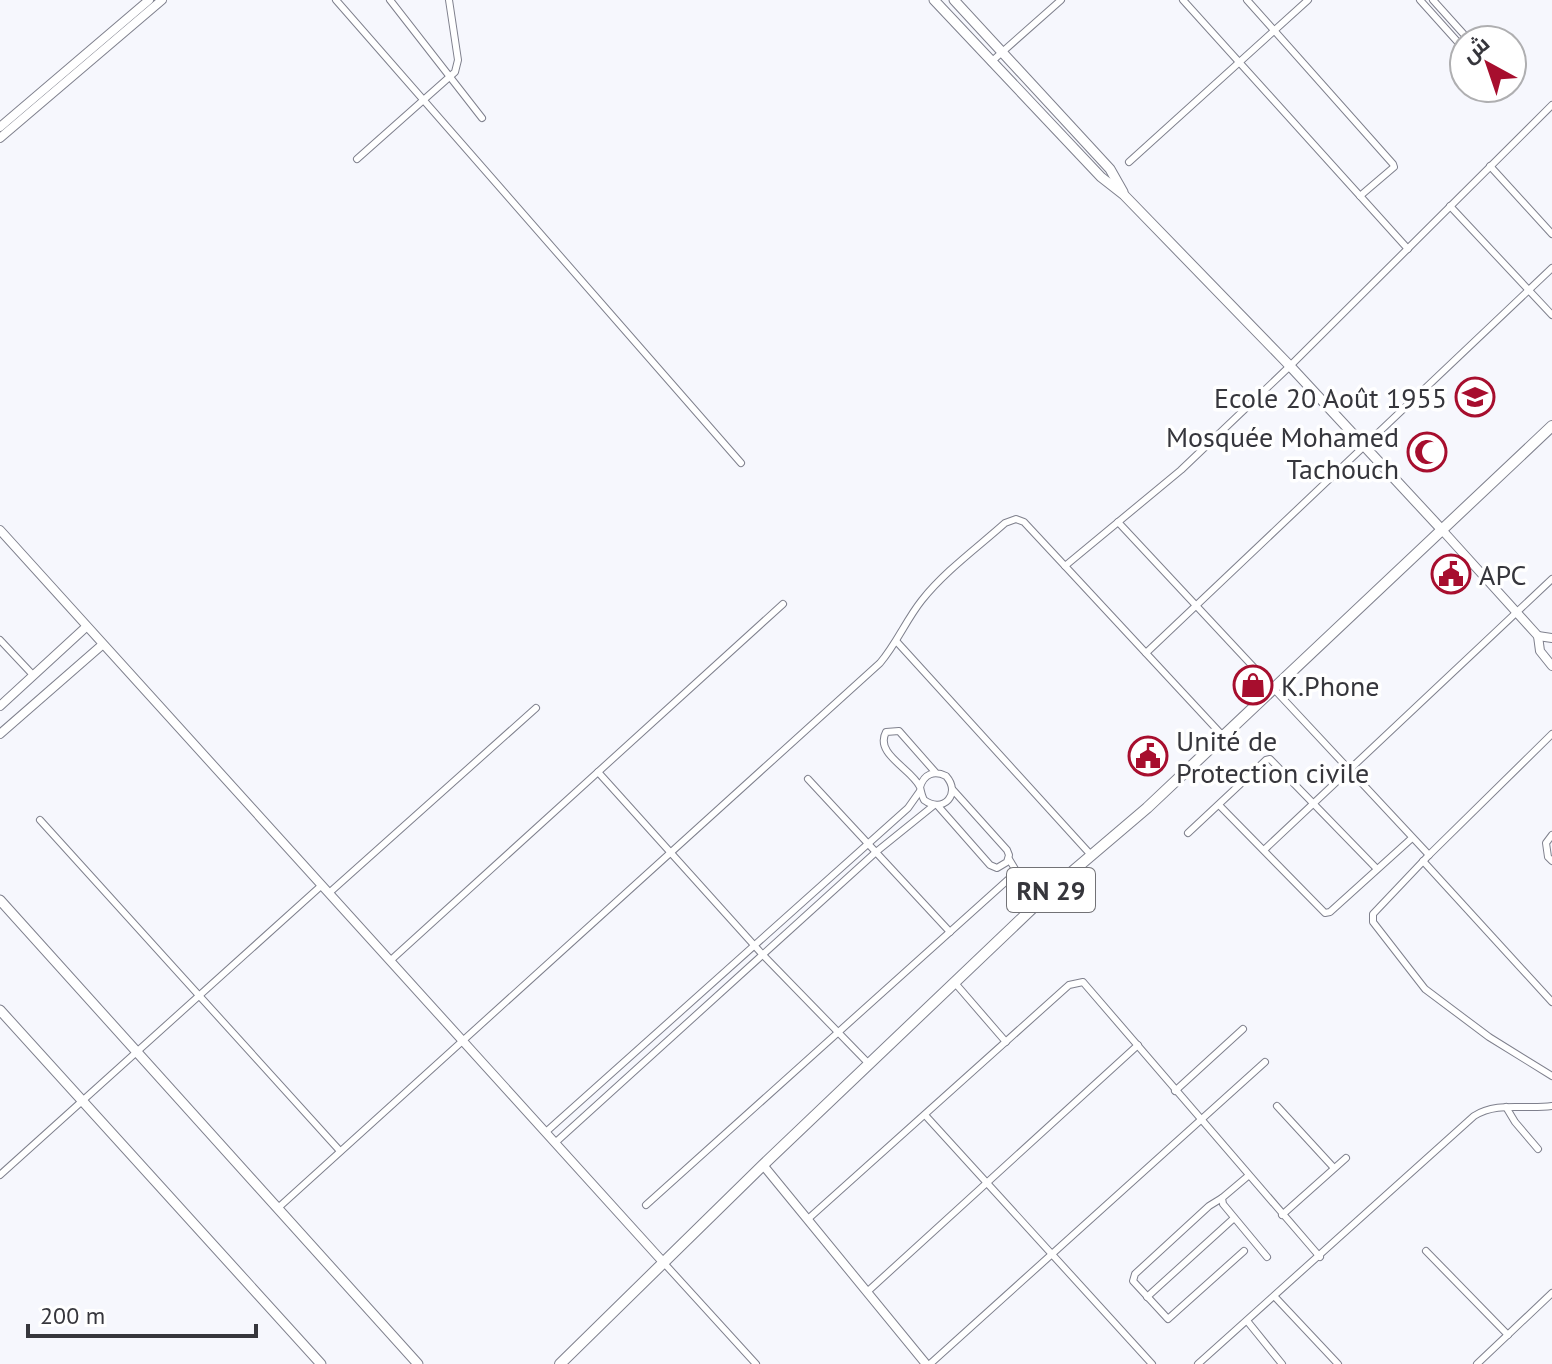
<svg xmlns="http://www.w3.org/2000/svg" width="1552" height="1364" viewBox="0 0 1552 1364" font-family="'PT Sans',Cairo,sans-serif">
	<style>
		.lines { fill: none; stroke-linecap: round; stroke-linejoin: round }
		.minor-casing { stroke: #7f808d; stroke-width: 8 }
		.tertiary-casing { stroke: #7f808d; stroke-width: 10 }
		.secondary-casing { stroke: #7f808d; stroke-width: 11 }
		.primary-casing { stroke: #7f808d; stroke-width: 12 }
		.minor { stroke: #fff; stroke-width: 6 }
		.tertiary { stroke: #fff; stroke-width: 8 }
		.secondary { stroke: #fff; stroke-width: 9 }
		.primary { stroke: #fff; stroke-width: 10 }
		.labels { text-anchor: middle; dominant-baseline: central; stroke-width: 7; stroke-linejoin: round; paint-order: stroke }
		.shield { fill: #fff; stroke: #727276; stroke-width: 2 }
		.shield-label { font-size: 26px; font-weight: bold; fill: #36363c }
		.poi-label { font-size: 28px; fill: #36363c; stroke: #fff; text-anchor: start }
	</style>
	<rect width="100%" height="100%" fill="#f6f7fd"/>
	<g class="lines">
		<g class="minor-casing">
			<g id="minor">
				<polyline points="336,0 741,463"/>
				<polyline points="390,0 482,118"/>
				<polyline points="1183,0 1408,249"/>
				<polyline points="1247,0 1393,164 1394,167 1360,196"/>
				<polyline points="1420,0 1464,49"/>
				<polyline points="1433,0 1469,40"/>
				<polyline points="991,62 1061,0"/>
				<polyline points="357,159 455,72 458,60 449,0"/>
				<polyline points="1129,162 1308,0"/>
				<polyline points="1490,166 1552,234"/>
				<polyline points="1450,206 1552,315"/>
				<polyline points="1118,522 1429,855 1552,734"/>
				<polyline points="1065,566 1223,736"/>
				<polyline points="0,640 33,675"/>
				<polyline points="897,642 1091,855"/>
				<polyline points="1146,653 1552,268"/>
				<polyline points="598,772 763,955 869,1064"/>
				<polyline points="808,779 950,932"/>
				<path d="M920 787C924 774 934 770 946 776 962 794 943 814 924 800 922 796 921 792 920 787 912 769 874 754 886 732L899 731 936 773"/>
				<polyline points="1219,805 1325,913 1330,912 1412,838"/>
				<polyline points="938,806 990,865 997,868 1007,862 1009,855 1007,850 953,790"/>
				<polyline points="40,820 340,1151"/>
				<polyline points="1188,833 1266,760 1270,759 1377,869"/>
				<polyline points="1552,835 1546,843 1548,857 1552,861"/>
				<polyline points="1264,850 1552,579"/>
				<polyline points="1429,855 1373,914 1373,922 1425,989 1489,1037 1552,1076"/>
				<polyline points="1423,861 1552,1002"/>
				<polyline points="329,893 536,708"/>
				<polyline points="391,960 783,604"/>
				<polyline points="955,983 1006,1042"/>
				<polyline points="1175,1091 1243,1029"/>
				<polyline points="1277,1106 1334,1168"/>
				<polyline points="1506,1107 1515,1122 1538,1149"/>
				<polyline points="925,1115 1152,1364"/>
				<polyline points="547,1131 908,808 920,791"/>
				<polyline points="556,1142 876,852 933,806"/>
				<polyline points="0,1175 322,885"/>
				<polyline points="1248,1176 1222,1198 1223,1204 1267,1257"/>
				<polyline points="1222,1198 1209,1206 1135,1274 1133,1281 1168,1319 1244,1251"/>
				<polyline points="646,1205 1011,877 1015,869 1009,859"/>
				<path d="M278 1208 880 663C897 643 906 620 922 600 945 571 977 548 1005 523L1016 519 1024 522 1065 566 1181 470 1290 366 1552 105"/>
				<polyline points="1282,1215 1346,1158"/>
				<polyline points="808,1219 1069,985 1083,982 1320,1257"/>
				<polyline points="1426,1251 1508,1335"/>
				<polyline points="663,1262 756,1364"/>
				<polyline points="867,1292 1138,1045"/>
				<polyline points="1147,1297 1233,1219"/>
				<polyline points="1275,1297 1338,1364"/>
				<polyline points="1248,1322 1282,1364"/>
				<polyline points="930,1364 1265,1062"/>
				<path d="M1198 1364 1474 1116C1497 1101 1525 1110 1552 1106"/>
				<polyline points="1477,1364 1552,1293"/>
			</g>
		</g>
		<g class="tertiary-casing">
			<g id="tertiary">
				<polyline points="0,127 149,0"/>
				<polyline points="0,138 162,0"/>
				<polyline points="0,530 663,1262"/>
				<polyline points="1443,531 1538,636 1540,651 1552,666"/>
				<polyline points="1538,636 1552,638"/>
				<polyline points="0,706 86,627"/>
				<polyline points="0,734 102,645"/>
				<polyline points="763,1165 926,1364"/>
			</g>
		</g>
		<g class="secondary-casing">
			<g id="secondary">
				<polyline points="934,0 1101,177 1124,195 1290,366 1443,531"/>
				<polyline points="954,0 1110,169 1123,192"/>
				<polyline points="0,900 418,1364"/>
				<polyline points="0,1010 321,1364"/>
			</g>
		</g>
		<g class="primary-casing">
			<polyline id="primary" points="560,1364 763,1165 1060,882 1147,808 1552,426"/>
		</g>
		<use href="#minor" class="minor"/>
		<use href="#tertiary" class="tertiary"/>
		<use href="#secondary" class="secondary"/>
		<use href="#primary" class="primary"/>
	</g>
	<defs>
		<g id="school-ring" transform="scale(2)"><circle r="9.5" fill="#fff" stroke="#a70e2e" stroke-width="1.5"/><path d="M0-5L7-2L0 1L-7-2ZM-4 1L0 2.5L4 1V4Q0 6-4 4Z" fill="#a70e2e"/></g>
		<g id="mosque-ring" transform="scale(2)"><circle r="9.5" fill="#fff" stroke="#a70e2e" stroke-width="1.5"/><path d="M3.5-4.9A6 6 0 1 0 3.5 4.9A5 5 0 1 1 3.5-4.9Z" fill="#a70e2e"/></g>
		<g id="civic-ring" transform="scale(2)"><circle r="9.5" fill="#fff" stroke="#a70e2e" stroke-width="1.5"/><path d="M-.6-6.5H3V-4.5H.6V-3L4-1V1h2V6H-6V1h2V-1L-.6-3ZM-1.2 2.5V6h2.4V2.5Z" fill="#a70e2e"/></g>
		<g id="shop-ring" transform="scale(2)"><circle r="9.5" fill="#fff" stroke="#a70e2e" stroke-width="1.5"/><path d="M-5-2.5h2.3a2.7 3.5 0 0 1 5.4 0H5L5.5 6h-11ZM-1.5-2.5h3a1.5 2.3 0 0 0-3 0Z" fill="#a70e2e"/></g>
	</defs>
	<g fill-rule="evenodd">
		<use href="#school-ring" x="1475" y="397"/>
		<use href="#mosque-ring" x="1427" y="452"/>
		<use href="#civic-ring" x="1451" y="574"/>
		<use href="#shop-ring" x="1253" y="685"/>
		<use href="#civic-ring" x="1148" y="756"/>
	</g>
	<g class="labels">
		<rect class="shield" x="1007" y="868" width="88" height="44" rx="6"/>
		<g class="shield-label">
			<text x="1051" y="890">RN 29</text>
		</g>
		<g class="poi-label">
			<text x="1447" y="397" text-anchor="end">Ecole 20 Août 1955</text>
			<text x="1399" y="436" text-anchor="end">Mosquée Mohamed<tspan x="1399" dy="32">Tachouch</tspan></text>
			<text x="1479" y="574">APC</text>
			<text x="1281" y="685">K.Phone</text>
			<text x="1176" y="740">Unité de<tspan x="1176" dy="32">Protection civile</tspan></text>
		</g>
	</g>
	<g transform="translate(1488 64) rotate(320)"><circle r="38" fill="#ffffff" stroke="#afafb1" stroke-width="2"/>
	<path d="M0-6L14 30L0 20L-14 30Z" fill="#a70e2e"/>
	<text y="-12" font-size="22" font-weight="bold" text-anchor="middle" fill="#36363c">ش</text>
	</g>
	<path d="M28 1324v12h228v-12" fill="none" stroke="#36363c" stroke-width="4"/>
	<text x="40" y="1324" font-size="24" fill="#36363c" stroke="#ffffff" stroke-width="6" paint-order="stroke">200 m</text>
</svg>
